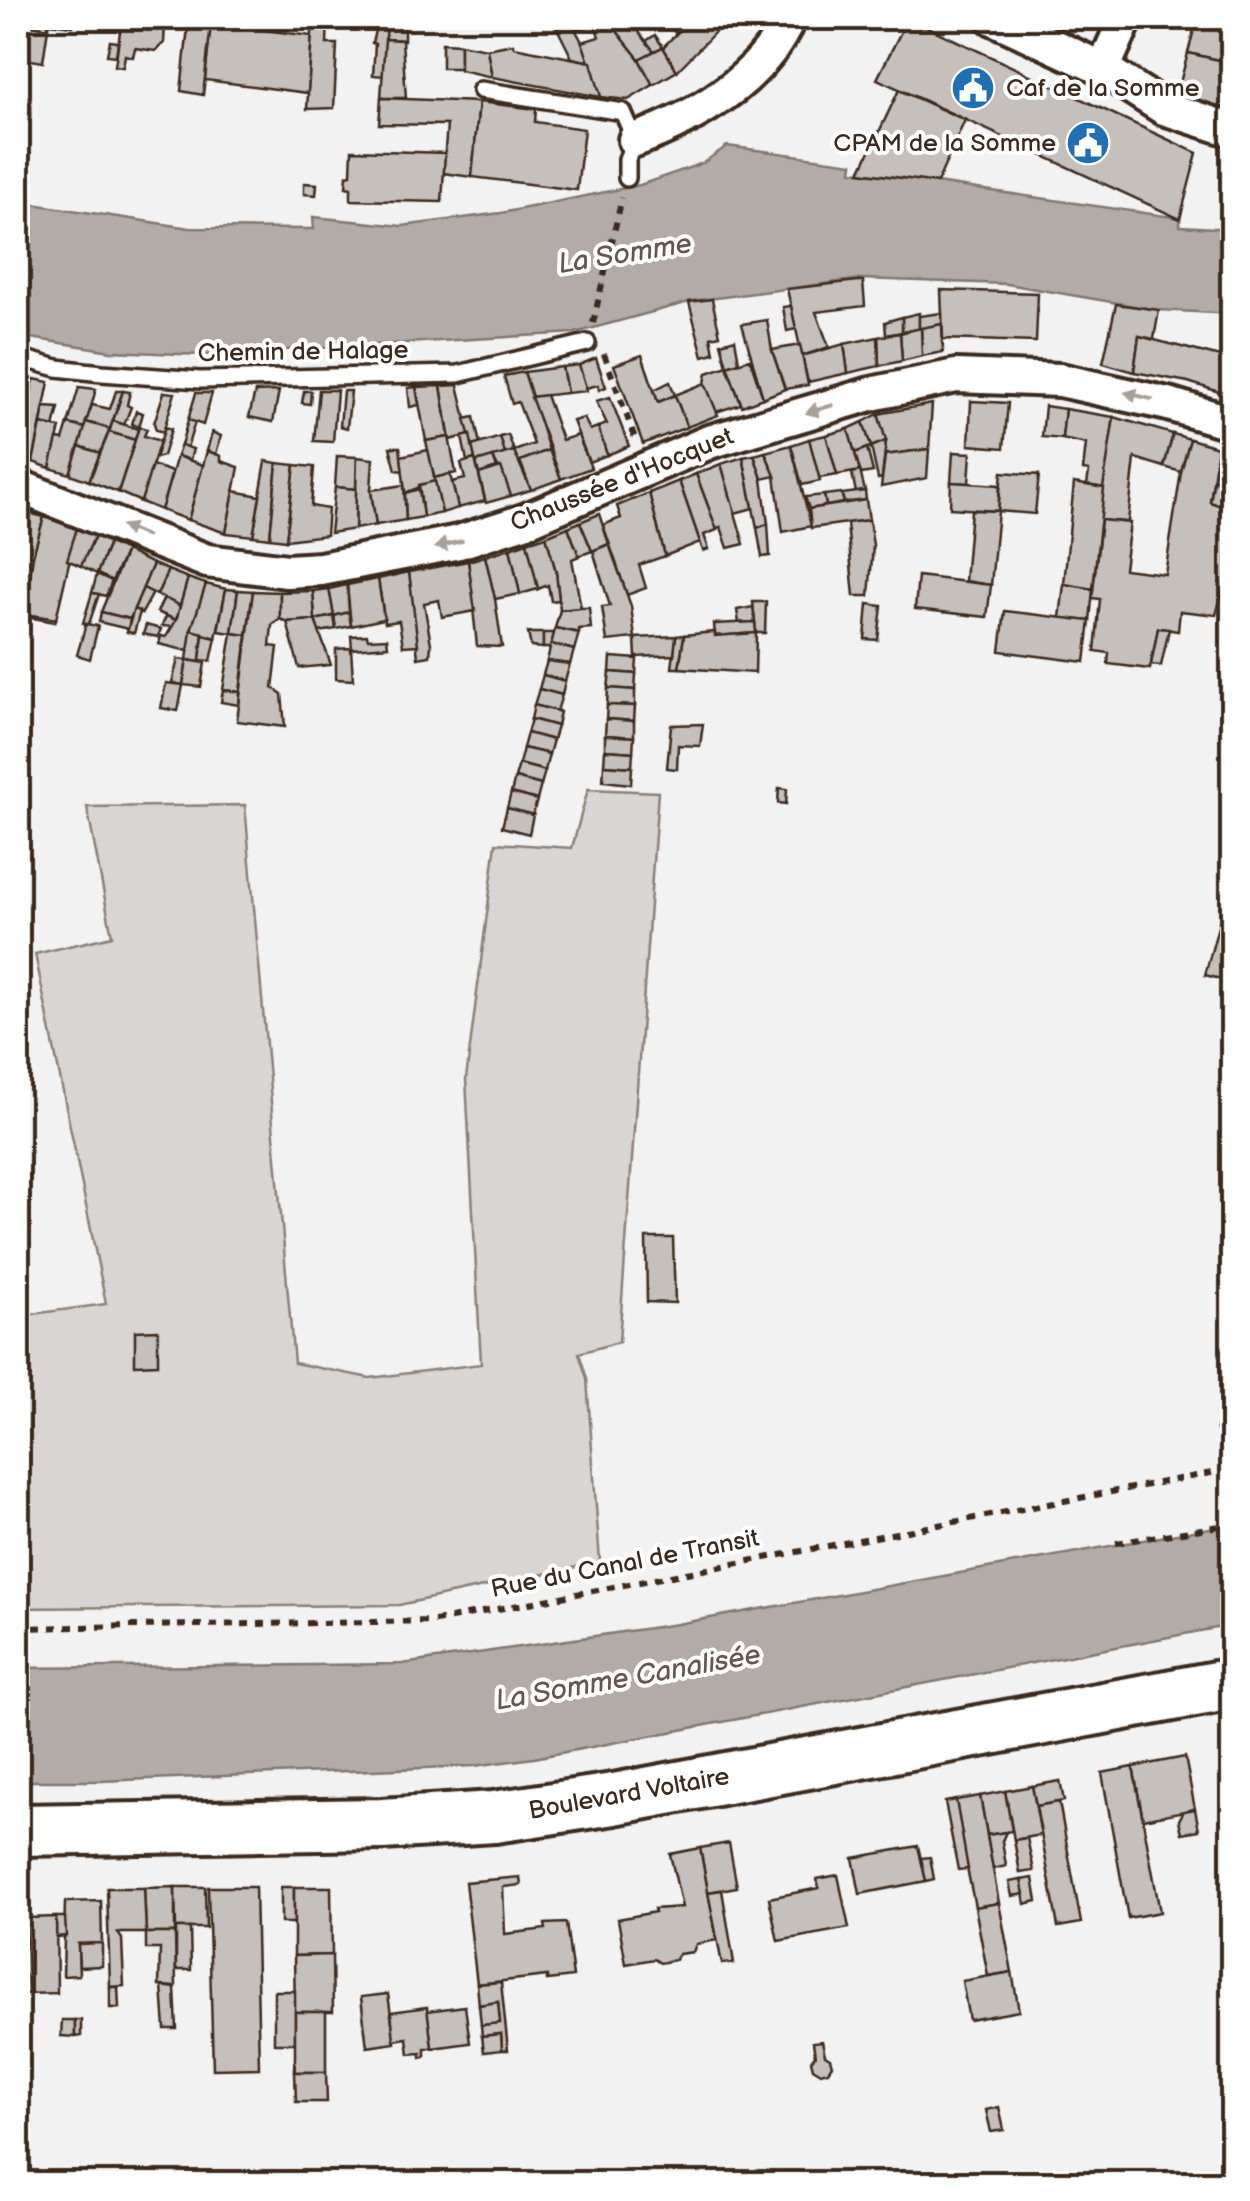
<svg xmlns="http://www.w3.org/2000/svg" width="1250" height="2201" viewBox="0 0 1250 2201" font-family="'Balsamiq Sans',sans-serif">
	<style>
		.built { fill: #e6e3e2 }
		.green { fill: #d8d5d2; stroke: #8a8078; stroke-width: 2.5 }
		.water { fill: #b2aba7; stroke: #827770; stroke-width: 2.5 }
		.building { fill: #c6c0bd; stroke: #3b2a1e; stroke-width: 2.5 }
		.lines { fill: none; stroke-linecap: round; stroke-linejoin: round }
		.lane-casing { stroke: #3b2a1e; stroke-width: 22 }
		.street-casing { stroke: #3b2a1e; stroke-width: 40 }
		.primary-casing { stroke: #3b2a1e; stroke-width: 58 }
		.path { stroke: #3b2a1e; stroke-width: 6; stroke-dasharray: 8 8; stroke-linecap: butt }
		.lane { stroke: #fff; stroke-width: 15 }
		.street { stroke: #fff; stroke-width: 32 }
		.primary { stroke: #fff; stroke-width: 50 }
		.oneway { fill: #a79f9a }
		.labels { text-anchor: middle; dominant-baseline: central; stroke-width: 8; stroke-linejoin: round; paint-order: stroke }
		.poi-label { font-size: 25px; fill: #3b2a1e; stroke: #fff; text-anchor: start }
		.street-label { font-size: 25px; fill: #3b2a1e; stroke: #fff }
		.water-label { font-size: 28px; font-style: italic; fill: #65574e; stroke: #fff }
	</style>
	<rect width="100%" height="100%" fill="#f3f2f2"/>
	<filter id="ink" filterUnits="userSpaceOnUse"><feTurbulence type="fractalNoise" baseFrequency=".01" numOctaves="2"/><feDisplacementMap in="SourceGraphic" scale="20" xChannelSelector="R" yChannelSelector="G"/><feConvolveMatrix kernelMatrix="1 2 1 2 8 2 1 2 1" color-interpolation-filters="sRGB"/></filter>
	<g filter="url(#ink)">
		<polygon class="built" points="1108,2170 1113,2183 1043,2183"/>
		<polygon class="green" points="588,789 658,792 619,1342 579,1353 587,1379 600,1562 399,1605 18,1608 18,1316 106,1304 35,954 112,936 87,807 245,805 294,1363 370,1378 481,1364 466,1079 496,843 572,848"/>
		<g class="water">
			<polygon points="727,146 853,163 852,171 1180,218 1180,226 1232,229 1232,314 1158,310 1007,284 861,279 693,301 575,333 202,355 111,351 18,336 18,193 28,196 26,203 190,228 314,229 313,217 402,226 501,213 640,185 703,163"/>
			<polygon points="1232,1524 1232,1625 534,1758 474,1766 100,1781 18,1781 18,1668 402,1664 677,1624"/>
		</g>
		<g class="building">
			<polygon points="26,18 49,18 48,28 25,24"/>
			<polygon points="49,18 74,18 73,26 48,23"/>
			<polygon points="122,18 142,18 142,21 165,24 164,43 155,51 135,48 133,57 125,55 123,67 115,66"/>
			<polygon points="184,18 211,18 211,24 184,21"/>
			<polygon points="211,18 241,18 240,27 312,36 308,93 205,80"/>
			<polygon points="313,18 328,18 327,44 337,44 334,108 307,109"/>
			<polygon points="377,18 404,18 404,40 385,39 387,23 377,22"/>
			<polygon points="554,18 618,18 575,30 570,19 555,24"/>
			<polygon points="618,18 628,18 654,51 639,59 608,20"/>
			<polygon points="645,18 663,18 664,19 651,27"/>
			<polygon points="663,18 692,18 676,34"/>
			<polygon points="692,18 706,18 719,28 677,71 663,47"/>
			<polygon points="706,18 725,18 719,28"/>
			<polygon points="908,18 1197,153 1180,219 877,79"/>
			<polygon points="1197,18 1232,18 1232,63 1188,53"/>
			<polygon points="570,19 582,42 591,62 572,58 555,24"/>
			<polygon points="608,20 639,59 653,85 628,100 601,97 582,42 599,37 595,24"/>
			<polygon points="195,22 211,24 203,95 181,91 188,27 194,28"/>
			<polygon points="377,22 387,23 383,76 373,75 375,44 372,43"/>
			<polygon points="25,24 48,28 43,62 19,58"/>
			<polygon points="655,35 663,47 654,51 646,41"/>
			<polygon points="385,39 402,40 406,98 381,98"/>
			<polygon points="110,41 118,42 116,56 107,55"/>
			<polygon points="442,43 460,44 460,68 442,68"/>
			<polygon points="460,44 487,49 492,77 460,70"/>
			<polygon points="513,44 514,47 591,62 601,97 492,77 487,49"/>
			<polygon points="663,47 677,71 653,85 639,59"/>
			<polygon points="1188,53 1232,63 1226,85 1232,88 1232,115 1177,94"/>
			<polygon points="899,90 965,120 937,183 860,172"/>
			<polygon points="381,98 479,102 472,177 443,173 447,125 379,124"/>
			<polygon points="479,102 536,109 535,122 584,129 577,190 472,177"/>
			<polygon points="352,150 445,153 442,202 351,200 351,188 346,187 347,175 351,174"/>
			<polygon points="304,183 317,184 316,195 304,194"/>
			<polygon points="858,281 863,281 865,306 816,312 829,347 802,356 787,289"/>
			<polygon points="941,290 1038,293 1036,342 943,339"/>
			<polygon points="712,299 720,335 711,337 714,353 703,356 689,302"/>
			<polygon points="1116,304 1159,310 1154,339 1139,336 1134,372 1103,363"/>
			<polygon points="791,306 796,329 787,331 783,307"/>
			<polygon points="919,313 919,329 902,332 902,317"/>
			<polygon points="942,313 942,324 919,329 919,316"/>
			<polygon points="902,317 902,332 886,335 885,322"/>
			<polygon points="767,320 772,350 785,389 763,398 742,324"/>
			<polygon points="942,324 943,352 922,356 921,328"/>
			<polygon points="921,328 922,356 902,361 900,333"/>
			<polygon points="900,333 902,361 879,366 878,337"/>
			<polygon points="1139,336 1232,360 1232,396 1188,382 1134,372"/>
			<polygon points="878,337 879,366 848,373 844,344"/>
			<polygon points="735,339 739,362 727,366 721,343"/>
			<polygon points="844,344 848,373 808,382 802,356"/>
			<polygon points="800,345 808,385 785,389 772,350"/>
			<polygon points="642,355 658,402 675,395 687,427 643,444 614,365"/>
			<polygon points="596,358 606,387 599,390 598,385 586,388 579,365"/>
			<polygon points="750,359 763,398 742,406 727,366"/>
			<polygon points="579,365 587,391 567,393 562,367"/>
			<polygon points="727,366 741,404 716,412 705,383 707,373"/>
			<polygon points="562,367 567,393 531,397 524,372"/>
			<polygon points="524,372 549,450 518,462 514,451 534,444 518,402 512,404 504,376"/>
			<polygon points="18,374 34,379 26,411 21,411 18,426"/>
			<polygon points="34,379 49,382 33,462 18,458 18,446"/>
			<polygon points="670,382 675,395 658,402 654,390"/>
			<polygon points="705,383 718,415 687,427 675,395"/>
			<polygon points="458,385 470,435 450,440 441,386"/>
			<polygon points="441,386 449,437 426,441 416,387"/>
			<polygon points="79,387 96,389 85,428 68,424"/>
			<polygon points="416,387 419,405 410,407 408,388"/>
			<polygon points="319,390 337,390 333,442 314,441"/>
			<polygon points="116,391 123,391 110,429 86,422 92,405 110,409"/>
			<polygon points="123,391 130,392 127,405 131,407 124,425 113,421"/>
			<polygon points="279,391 273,422 249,417 255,392"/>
			<polygon points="304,391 311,391 310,404 302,403"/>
			<polygon points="343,391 351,391 347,428 340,426"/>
			<polygon points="164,392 175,393 163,432 156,430 154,423"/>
			<polygon points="196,393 212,393 203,425 188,420"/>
			<polygon points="546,395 562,440 578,435 591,468 561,479 531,397"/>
			<polygon points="610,397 629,446 607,455 598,427 607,424 596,401"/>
			<polygon points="971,401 1008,403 1004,448 969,445"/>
			<polygon points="932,404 929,449 885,455 886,441 878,414"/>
			<polygon points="1045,406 1065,409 1062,439 1042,437"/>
			<polygon points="44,407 59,408 54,427 41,424"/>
			<polygon points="1065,409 1114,417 1104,488 1087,485 1089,471 1083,470 1086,444 1062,439"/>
			<polygon points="136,411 143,413 139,427 132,424"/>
			<polygon points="878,414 886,441 871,447 863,422"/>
			<polygon points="474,417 480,444 472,446 465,419"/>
			<polygon points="1114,417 1173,434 1164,467 1135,458 1128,522 1098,520"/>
			<polygon points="584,418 590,430 598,427 607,455 589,462 573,421"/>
			<polygon points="188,420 195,422 187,448 181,445"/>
			<polygon points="113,421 138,429 135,440 109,432"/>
			<polygon points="86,422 110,429 100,453 79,446"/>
			<polygon points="863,422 871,447 855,453 848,429"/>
			<polygon points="41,424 60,428 50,468 33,462"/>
			<polygon points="68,424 85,428 70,474 50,468 57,439 63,440"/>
			<polygon points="139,427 147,429 144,436 160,441 141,502 118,492"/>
			<polygon points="165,427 171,429 163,456 155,458"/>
			<polygon points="848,429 860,471 837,475 826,435"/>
			<polygon points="109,432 135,440 118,492 89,481"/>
			<polygon points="212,432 221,436 216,454 207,451"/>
			<polygon points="1173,434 1190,439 1181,472 1164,467"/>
			<polygon points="470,435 475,459 467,461 462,437"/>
			<polygon points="508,435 514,451 505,454 500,437"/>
			<polygon points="826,435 837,475 819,478 809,439"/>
			<polygon points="449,437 456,473 434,478 426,441"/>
			<polygon points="500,437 505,454 476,462 472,446"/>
			<polygon points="809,439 820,481 802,485 791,445"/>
			<polygon points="1190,439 1218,447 1210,502 1232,510 1232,558 1216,615 1180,611 1178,631 1158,628 1150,669 1108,664 1109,653 1095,651 1100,599 1092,598 1101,520 1130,523 1124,569 1165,574 1181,472"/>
			<polygon points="886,441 882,478 878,479 871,447"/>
			<polygon points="181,445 193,449 190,460 177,456"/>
			<polygon points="791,445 811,526 783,532 775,476 765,452"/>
			<polygon points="79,446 100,453 89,481 70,474"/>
			<polygon points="390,447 400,447 403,471 396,470"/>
			<polygon points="1218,447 1232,451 1232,510 1223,506 1227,483 1214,479"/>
			<polygon points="867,448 873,472 861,474 855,453"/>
			<polygon points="929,449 927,478 881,487 885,455"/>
			<polygon points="428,450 435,481 405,493 401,456"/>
			<polygon points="549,450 561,479 531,490 520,461"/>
			<polygon points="207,451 221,456 221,461 239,467 226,533 188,520"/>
			<polygon points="514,451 531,490 511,496 493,457"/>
			<polygon points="765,452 775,476 762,479 754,455"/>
			<polygon points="953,452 971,453 969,483 951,482"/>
			<polygon points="754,455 762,479 768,524 757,528 743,457"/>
			<polygon points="177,456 203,465 188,520 161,510"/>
			<polygon points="337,456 357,457 356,489 335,487"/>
			<polygon points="357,457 373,459 371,490 376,525 355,529"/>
			<polygon points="493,457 497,468 479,474 476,462"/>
			<polygon points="743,457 753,508 735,513 721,464"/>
			<polygon points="475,459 485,501 458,508 452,482 465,479 461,463"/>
			<polygon points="266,461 277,463 270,538 253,536"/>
			<polygon points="277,463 295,465 286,540 270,538"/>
			<polygon points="721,464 744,544 728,548 721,527 716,528 696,474"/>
			<polygon points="152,465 172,472 161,510 141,502"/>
			<polygon points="295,465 314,467 311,506 328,509 326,535 286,540"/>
			<polygon points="501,467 511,496 486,503 479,474"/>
			<polygon points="860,471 865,491 856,493 852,473"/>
			<polygon points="1002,472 1039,475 1035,514 998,511"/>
			<polygon points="450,474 458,508 442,513 434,478"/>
			<polygon points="696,474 717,530 704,535 709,549 703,551 679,481"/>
			<polygon points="1214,479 1227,483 1223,506 1210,502"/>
			<polygon points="435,481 442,513 423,517 419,485"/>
			<polygon points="679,481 700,542 665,556 649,493"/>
			<polygon points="951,482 1000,485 998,511 950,508"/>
			<polygon points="1074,483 1104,488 1093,589 1064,584"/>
			<polygon points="404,485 406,520 376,525 371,490"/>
			<polygon points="335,487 356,489 355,529 330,533"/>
			<polygon points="419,489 423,517 406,520 405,493"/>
			<polygon points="234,491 260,496 253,536 226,533"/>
			<polygon points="865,491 866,500 844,503 842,494"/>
			<polygon points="649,493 665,556 639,565 646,588 627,595 603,525 621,518 617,506"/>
			<polygon points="841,493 844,503 826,506 824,495"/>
			<polygon points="824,495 826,506 809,509 805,497"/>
			<polygon points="866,500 869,520 811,528 809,509"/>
			<polygon points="18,510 25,512 18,543"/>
			<polygon points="971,510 998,511 991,585 965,581"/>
			<polygon points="25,512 44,517 33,556 18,551"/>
			<polygon points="599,514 609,544 592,551 580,522"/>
			<polygon points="44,517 77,528 56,619 24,614 33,556"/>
			<polygon points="869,520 873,545 869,596 854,596 847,523"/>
			<polygon points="580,522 592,551 579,556 568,527"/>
			<polygon points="768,524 770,556 762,557 757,528"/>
			<polygon points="568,527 579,556 572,559 581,608 560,610 556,572 546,536"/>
			<polygon points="77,528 95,536 81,566 67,560"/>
			<polygon points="95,536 109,543 97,574 81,566"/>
			<polygon points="546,536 556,572 559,600 551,601 548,585 538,589 527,542"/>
			<polygon points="527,542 538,589 520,594 510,548"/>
			<polygon points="109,543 126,551 112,581 97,574"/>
			<polygon points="609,544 631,606 635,638 607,641 602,607 610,606 593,551"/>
			<polygon points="510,548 520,594 495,599 485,556"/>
			<polygon points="126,551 153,564 130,619 101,612"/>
			<polygon points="485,556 495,599 502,647 477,646 468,561"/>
			<polygon points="468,561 475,611 442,617 439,600 424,603 431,644 430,656 418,658 409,572"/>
			<polygon points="153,564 168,570 157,595 143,588"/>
			<polygon points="168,570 188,578 180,606 157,595"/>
			<polygon points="409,572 418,645 403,646 399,621 385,623 378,579"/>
			<polygon points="97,574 112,581 106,596 92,593"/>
			<polygon points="918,576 991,585 987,617 915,609"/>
			<polygon points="188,578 206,584 188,651 159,644 161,636 166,637 176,620"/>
			<polygon points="378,579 384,619 351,626 347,585"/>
			<polygon points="206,584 226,589 216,638 191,630"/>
			<polygon points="1064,584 1093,589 1090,621 1060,618"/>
			<polygon points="347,585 349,612 334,616 329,589"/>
			<polygon points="143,588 153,593 142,613 134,609"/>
			<polygon points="226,589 238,590 232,633 218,631"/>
			<polygon points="329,589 334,616 315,620 313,591"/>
			<polygon points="238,590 253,591 247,635 232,633"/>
			<polygon points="253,591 280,592 280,619 272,625 270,646 278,647 273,688 282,694 285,727 237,721"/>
			<polygon points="313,591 315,620 287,622 280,619 280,592"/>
			<polygon points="92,593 99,594 89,624 86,624 83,623"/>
			<polygon points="18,594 26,596 24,608 18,608"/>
			<polygon points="164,598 180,606 176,620 157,612"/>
			<polygon points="753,602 766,602 765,633 756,633"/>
			<polygon points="868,604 882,606 878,640 865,639"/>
			<polygon points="753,607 755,622 739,623 737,610"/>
			<polygon points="581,608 589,608 591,628 579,629 579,633 555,628 560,610"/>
			<polygon points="134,609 140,612 134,633 127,632"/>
			<polygon points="1005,611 1090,621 1085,662 1000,651"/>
			<polygon points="101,612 130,619 128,629 99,622"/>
			<polygon points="349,612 351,626 336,629 334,616"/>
			<polygon points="24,614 56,619 55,622 22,616"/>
			<polygon points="166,616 176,620 172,627 162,626"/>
			<polygon points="334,616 336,629 319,632 315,620"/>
			<polygon points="315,620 331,665 299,668 287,622"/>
			<polygon points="755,622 756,633 715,636 714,624"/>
			<polygon points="86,624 98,626 90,659 77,655"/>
			<polygon points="146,625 161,629 158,637 143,634"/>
			<polygon points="555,628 579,633 574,650 551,644"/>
			<polygon points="1158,628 1169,629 1161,666 1151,665"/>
			<polygon points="191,630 203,633 200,662 187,660"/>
			<polygon points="715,632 715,636 756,633 755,673 679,668 684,635"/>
			<polygon points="232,633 247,635 240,692 223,690"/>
			<polygon points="528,633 543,633 543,648 531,647"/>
			<polygon points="543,633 554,633 550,648 543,648"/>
			<polygon points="203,635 216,638 211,661 200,660"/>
			<polygon points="367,635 368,639 387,638 388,646 352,649 351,636"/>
			<polygon points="684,635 679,668 672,668 676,636"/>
			<polygon points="676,636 674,655 636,657 635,638"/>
			<polygon points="551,644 574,650 570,664 547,661"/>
			<polygon points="351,648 353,680 336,679 336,649"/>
			<polygon points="611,657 637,659 636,674 610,672"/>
			<polygon points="178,659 187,660 183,685 172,683"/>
			<polygon points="187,660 205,663 201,687 183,685"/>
			<polygon points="547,661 570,664 565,681 543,675"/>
			<polygon points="610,672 636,674 635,690 608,688"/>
			<polygon points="543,675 565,681 562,695 539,689"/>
			<polygon points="166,683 183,685 178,711 161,708"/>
			<polygon points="608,688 635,690 635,706 607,705"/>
			<polygon points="539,689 562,695 557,711 534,705"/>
			<polygon points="223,690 240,692 239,705 221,702"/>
			<polygon points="534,705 560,712 557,726 531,719"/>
			<polygon points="607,705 635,706 634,721 606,719"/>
			<polygon points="531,719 557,726 553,740 527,733"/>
			<polygon points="606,719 634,721 634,737 605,735"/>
			<polygon points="703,724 700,746 678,745 677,769 667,768 671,725"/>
			<polygon points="527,733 553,740 549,754 523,748"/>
			<polygon points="605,735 634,737 633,752 605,750"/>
			<polygon points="523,748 549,754 545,771 519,764"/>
			<polygon points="605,750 633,752 632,767 604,765"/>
			<polygon points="519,764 545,771 541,785 515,778"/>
			<polygon points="604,765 632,767 631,784 603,781"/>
			<polygon points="515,778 541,785 537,800 511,793"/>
			<polygon points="779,788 787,789 786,804 778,803"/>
			<polygon points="511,793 537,800 533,815 507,808"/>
			<polygon points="507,808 533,815 529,834 502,827"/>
			<polygon points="1231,878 1232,878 1232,982 1205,975"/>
			<polygon points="646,1238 673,1238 675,1303 647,1302"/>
			<polygon points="158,1330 158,1364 135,1365 135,1331"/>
			<polygon points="1232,1330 1232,1426 1217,1429"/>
			<polygon points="1185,1757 1195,1809 1143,1819 1133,1767"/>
			<polygon points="1133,1767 1160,1912 1128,1918 1102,1773"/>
			<polygon points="1060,1781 1064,1801 1036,1806 1032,1786"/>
			<polygon points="1032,1786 1041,1835 1014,1840 1005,1791"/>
			<polygon points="1005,1791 1012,1831 987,1835 980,1796"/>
			<polygon points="980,1796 999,1903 975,1907 955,1809 956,1800"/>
			<polygon points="956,1800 968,1869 958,1870 945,1802"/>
			<polygon points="1059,1802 1081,1923 1058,1927 1036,1806"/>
			<polygon points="1195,1809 1199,1830 1182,1833 1179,1820 1184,1811"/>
			<polygon points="1006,1832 1002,1841 1006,1866 993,1869 987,1835"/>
			<polygon points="1027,1838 1034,1871 1020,1873 1014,1840"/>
			<polygon points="729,1843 737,1887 708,1892 700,1848"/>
			<polygon points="918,1846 926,1881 860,1894 853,1858"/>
			<polygon points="700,1848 717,1940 696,1944 693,1952 679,1954 675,1960 660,1963 654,1959 626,1964 618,1919 655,1912 654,1909 682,1907 670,1854"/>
			<polygon points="930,1857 934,1879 926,1881 921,1858"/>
			<polygon points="838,1875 849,1928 778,1941 769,1898 819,1888 817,1879"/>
			<polygon points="520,1877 521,1885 503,1887 505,1934 546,1929 545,1924 566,1923 573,1977 547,1980 547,1976 477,1984 465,1882"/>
			<polygon points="1033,1878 1037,1901 1025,1904 1021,1880"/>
			<polygon points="1021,1880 1024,1894 1012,1896 1009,1882"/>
			<polygon points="175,1887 175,1933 146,1933 144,1888"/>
			<polygon points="175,1887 205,1887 206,1928 176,1928"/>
			<polygon points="208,1887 255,1887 259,2068 213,2069"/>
			<rect x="281" y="1887" width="13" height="36"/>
			<polygon points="294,1887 331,1887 332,1955 294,1956"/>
			<polygon points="107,1888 144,1888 146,1933 118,1933 122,1939 124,1986 110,1987"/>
			<polygon points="722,1890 734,1963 722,1964 708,1892"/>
			<polygon points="101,1901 102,1943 78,1944 79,1975 63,1976 65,1902"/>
			<polygon points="999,1903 1012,1972 988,1976 975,1907"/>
			<polygon points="56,1917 65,1917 66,1936 56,1937"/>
			<polygon points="56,1917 57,1993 28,1994 26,1918"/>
			<polygon points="18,1918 26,1918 28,1994 18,1994"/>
			<polygon points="176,1928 190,1928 191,1970 176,1970"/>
			<polygon points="146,1933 175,1933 176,1987 159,1986 160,1949 146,1949"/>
			<polygon points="102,1943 102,1966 79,1967 78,1944"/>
			<polygon points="332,1955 333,2012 295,2012 294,1956"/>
			<polygon points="1012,1972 1019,2011 969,2020 962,1981"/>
			<polygon points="501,1982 508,2050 502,2050 501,2034 482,2036 481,2025 500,2023 498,2002 479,2005 477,1984"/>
			<polygon points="162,1986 175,1988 177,2029 165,2029"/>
			<polygon points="110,1987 118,1987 119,2008 110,2008"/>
			<rect x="274" y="1991" width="21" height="52"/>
			<polygon points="388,1994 395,2043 367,2047 361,1997"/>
			<polygon points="498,2002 500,2023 481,2025 479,2005"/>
			<polygon points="465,2006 470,2043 432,2048 427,2011"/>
			<polygon points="427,2007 432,2048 425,2048 425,2057 421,2058 421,2053 409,2054 407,2038 394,2040 391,2012"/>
			<rect x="295" y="2012" width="31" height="60"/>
			<polygon points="62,2020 75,2020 75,2037 61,2036"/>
			<polygon points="75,2020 81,2020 81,2036 75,2037"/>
			<polygon points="501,2034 502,2050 484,2052 482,2036"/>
			<polygon points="822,2041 825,2055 830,2058 832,2065 828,2071 821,2073 813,2068 811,2060 815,2056 813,2042"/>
			<polygon points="295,2072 326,2072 327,2102 296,2102"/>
			<polygon points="999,2107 1004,2130 991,2132 986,2110"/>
		</g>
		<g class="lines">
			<g class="lane-casing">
				<g id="lane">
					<polyline points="481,90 623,112 635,140 627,159 627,178"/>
					<polyline points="18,357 57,368 102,373 200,380 458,374 587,343"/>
				</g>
			</g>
			<g class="street-casing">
				<g id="street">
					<polyline points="993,18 1103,69 1164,108 1232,130"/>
					<polyline points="1103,69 1126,18"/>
					<path d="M635 140C695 118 763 79 789 18"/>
					<polyline points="18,486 207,561 287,571 321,569 459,542 527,520 709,442 871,394 956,376 1060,380 1168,404 1232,423"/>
				</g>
			</g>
			<g class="primary-casing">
				<polyline id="primary" points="18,1830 382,1824 494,1817 614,1799 1232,1684"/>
			</g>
			<g class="path">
				<polyline points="593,323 622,198"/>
				<polyline points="604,354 636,441"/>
				<polyline points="1116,1543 1232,1524"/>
				<polyline points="18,1628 435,1621 1232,1469"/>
			</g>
			<use href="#lane" class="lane"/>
			<use href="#street" class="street"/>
			<use href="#primary" class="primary"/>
		</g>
		<defs><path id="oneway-solid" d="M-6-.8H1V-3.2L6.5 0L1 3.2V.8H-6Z" transform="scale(2.5)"/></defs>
		<g class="oneway">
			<use href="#oneway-solid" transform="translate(1139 396) rotate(-166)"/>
			<use href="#oneway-solid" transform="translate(820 409) rotate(163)"/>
			<use href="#oneway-solid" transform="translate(134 531) rotate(-157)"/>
			<use href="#oneway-solid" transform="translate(449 544) rotate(167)"/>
		</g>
	</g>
	<defs>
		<g id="civic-disc" transform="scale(2.25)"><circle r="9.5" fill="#1f6fb2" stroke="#fff"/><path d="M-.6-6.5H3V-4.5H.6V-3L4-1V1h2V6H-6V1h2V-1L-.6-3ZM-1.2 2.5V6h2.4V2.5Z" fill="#fff"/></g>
	</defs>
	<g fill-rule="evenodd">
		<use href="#civic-disc" x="973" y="88"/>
		<use href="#civic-disc" x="1088" y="143"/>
	</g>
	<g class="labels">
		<g class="poi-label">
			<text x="1006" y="88">Caf de la Somme</text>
			<text x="1056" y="143" text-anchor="end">CPAM de la Somme</text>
		</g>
		<g class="street-label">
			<text transform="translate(303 352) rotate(-1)">Chemin de Halage</text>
			<text transform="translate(622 480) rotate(-22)">Chaussée d'Hocquet</text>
			<text transform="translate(625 1564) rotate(-11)">Rue du Canal de Transit</text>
			<text transform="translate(629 1794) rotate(-10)">Boulevard Voltaire</text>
		</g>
		<g class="water-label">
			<text transform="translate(625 254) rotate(-9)">La Somme</text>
			<text transform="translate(628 1678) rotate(-10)">La Somme Canalisée</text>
		</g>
	</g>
	<rect width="1250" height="2201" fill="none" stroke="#fff" stroke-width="60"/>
	<rect x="30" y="30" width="1190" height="2141" fill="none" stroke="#3b2a1e" stroke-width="4" filter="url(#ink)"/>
</svg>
